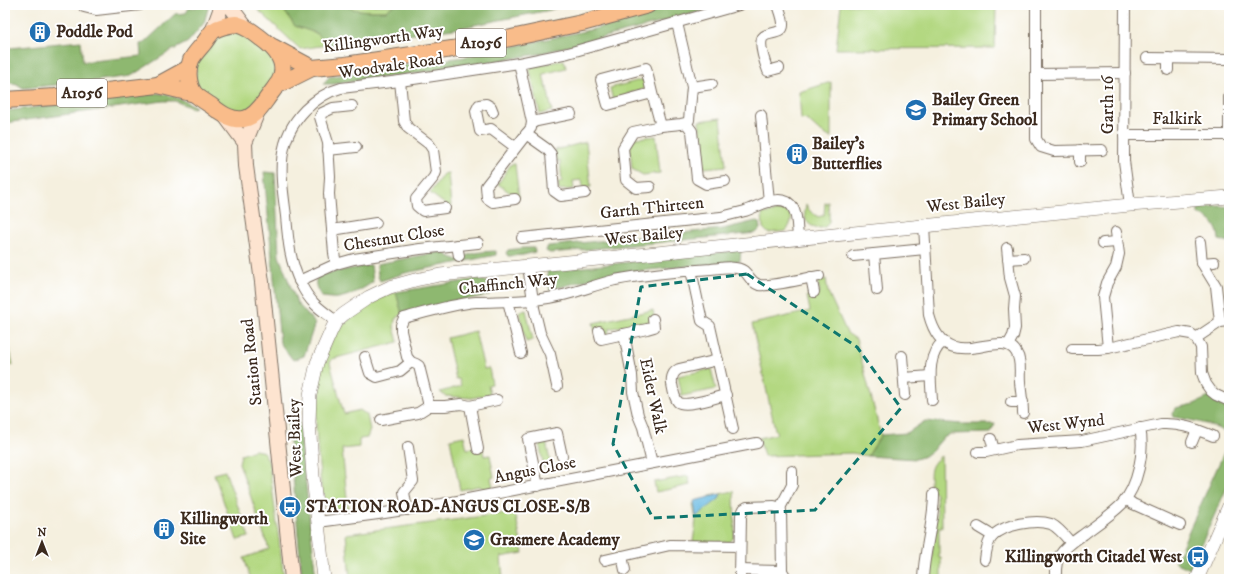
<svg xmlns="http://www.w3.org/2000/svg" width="1234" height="584" viewBox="0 0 1234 584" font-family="'IM FELL DW Pica',serif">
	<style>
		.green { fill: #b3d881; stroke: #778150 }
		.forest { fill: #8eb86f; stroke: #647146 }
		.water { fill: #67bae3; stroke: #517280 }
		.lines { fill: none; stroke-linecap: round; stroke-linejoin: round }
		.minor-casing { stroke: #7c6f62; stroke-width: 12 }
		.tertiary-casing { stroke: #7c6f62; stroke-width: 14 }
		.secondary-casing { stroke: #7c6f62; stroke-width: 16 }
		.primary-casing { stroke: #7c6f62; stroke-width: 18 }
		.minor { stroke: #fff; stroke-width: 10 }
		.tertiary { stroke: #fff; stroke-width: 13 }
		.secondary { stroke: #fde4d0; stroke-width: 14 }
		.primary { stroke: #f9bc8a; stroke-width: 16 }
		.marked { fill: none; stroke: #0f766e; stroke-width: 3; stroke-dasharray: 8 5; stroke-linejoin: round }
		.labels { text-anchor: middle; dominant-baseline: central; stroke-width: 4; stroke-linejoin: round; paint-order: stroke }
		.shield { fill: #fff; stroke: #766a62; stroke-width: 1 }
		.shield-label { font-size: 16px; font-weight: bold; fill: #3b2a1e }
		.poi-label { font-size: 17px; font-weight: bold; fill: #3b2a1e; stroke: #fff; text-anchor: start }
		.street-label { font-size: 17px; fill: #3b2a1e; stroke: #fff }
	</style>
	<rect width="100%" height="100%" fill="#fff"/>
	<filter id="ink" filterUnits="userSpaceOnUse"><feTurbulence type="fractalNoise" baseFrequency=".025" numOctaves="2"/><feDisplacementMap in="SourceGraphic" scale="8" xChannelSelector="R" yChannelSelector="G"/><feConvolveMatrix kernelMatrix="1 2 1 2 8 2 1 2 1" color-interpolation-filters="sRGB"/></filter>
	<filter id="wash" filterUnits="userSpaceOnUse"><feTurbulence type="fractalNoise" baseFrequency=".012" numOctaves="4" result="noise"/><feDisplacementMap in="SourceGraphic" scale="16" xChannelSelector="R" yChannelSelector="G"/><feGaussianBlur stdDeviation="0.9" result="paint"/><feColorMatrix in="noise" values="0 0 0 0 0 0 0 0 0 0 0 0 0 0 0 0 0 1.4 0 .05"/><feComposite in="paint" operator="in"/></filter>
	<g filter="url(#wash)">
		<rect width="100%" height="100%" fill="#f5f0df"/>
		<g class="green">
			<polygon points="253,5 292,5 285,12 295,26 316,33 327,45 300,49"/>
			<polygon points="346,5 394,5 386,11 367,11 351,9"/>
			<polygon points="841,5 996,5 995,48 836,49"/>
			<polygon points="238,30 273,56 276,75 254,106 237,114 201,92 195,81 197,63 221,34"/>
			<polygon points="564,60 566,68 543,74 546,88 547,87 552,111 540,114 529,67"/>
			<polygon points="644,79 647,88 627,94 628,97 613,101 610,88"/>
			<polygon points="831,82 831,138 818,130 807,120 801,119 799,92"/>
			<polygon points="721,118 726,166 704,168 699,121"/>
			<polygon points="656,136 660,173 643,175 632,169 630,147 635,138"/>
			<polygon points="586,142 591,187 583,188 582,180 573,181 574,189 559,190 558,182 562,182 560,161 556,161 555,150"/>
			<polygon points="511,164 515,164 519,197 516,197 498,184"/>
			<polygon points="448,173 451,207 449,207 430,193 443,174"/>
			<path d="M828 202C828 208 830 215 829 221 826 233 807 228 805 217 804 213 806 208 806 204 809 211 812 214 819 217L824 215 825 203Z"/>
			<path d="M783 210C795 214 792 223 786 231L768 233 763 228 762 214Z"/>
			<polygon points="826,279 828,292 847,333 856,339 881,435 868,456 852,453 764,456 759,438 777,434 775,429 752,324 810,311 807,296 820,293 818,284 820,280"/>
			<path d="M396 292 402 314 395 319 394 327 398 342 332 359 330 363 344 414 360 410 367 415 370 430 367 438 360 439 359 441V447L342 449 348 508C334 509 328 511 322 497 318 445 306 386 333 338 338 330 345 323 352 317 359 311 367 303 376 299 382 296 390 295 396 292Z"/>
			<polygon points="526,310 533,340 526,342 519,312"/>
			<polygon points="653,310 654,316 646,325 641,322 609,329 608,335 595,330 593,323"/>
			<polygon points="5,325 13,365 5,367"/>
			<polygon points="475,331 484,369 489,368 492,384 488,385 490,394 472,398 445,396 440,392 461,386 459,379 456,379 447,338"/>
			<polygon points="711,369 716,389 682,396 678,376"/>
			<polygon points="464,436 467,449 482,446 484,456 490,455 494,477 491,478 493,487 485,489 479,486 460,490 450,439"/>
			<polygon points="546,441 551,466 544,467 539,443"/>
			<polygon points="255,450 264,452 269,463 284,579 251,579 244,558 269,549 239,463 241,455"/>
			<path d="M941 456 942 528H939V558H941V579H930L931 562 937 515 936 494 930 489C931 473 927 467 941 456Z"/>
			<polygon points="225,471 249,537 237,540 214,474"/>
			<polygon points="688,476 690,485 656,492 654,482"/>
			<polygon points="734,491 735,536 730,542 693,542 696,520 693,504 706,500 710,496"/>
			<polygon points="515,512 523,553 501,557 503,579 350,579 346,534"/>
		</g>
		<g class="forest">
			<polygon points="199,5 209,5 204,23 188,42 169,52 131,76 86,82 23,88 17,84 5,82 5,43 10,48 81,41 83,62 141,56 140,44 144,43 175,14 186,13 189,8 197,7"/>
			<polygon points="292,5 346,5 352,9 367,11 386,11 394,5 565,5 550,10 454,29 327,45 316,33 295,26 285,12"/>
			<polygon points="676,5 723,5 663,22 538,54 462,67 334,84 323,84 329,77 397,66 464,57 594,29"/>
			<path d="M154 93C172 94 181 99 196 107L192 108 175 101H163L5 123V111Z"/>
			<polygon points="264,172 275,173 279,256 297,303 315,323 304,356 293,360 280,343"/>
			<path d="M1221 206 1229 207V242L1219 240C1218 226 1211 218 1198 214V208Z"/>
			<polygon points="756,221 759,222 760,229 756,233 550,253 546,251 547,248 548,246 723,229"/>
			<polygon points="523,248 534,248 535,252 523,255 508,256 506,253 508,250"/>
			<polygon points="741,250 740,261 608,274 550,290 547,271"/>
			<path d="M445 251 448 256 458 260C472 252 480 252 496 251V255L405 273 380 281 378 276 377 264Z"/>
			<path d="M371 265 373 282C363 289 350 296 338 298 333 299 327 297 322 297 317 290 313 283 318 275Z"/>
			<polygon points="478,279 488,282 489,295 452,302 402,314 396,292"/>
			<path d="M1209 397 1213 399 1215 401 1229 406V436C1218 424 1190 420 1174 417L1173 414 1175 408 1194 404Z"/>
			<polygon points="299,419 316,579 302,579 288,420"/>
			<polygon points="925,421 962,424 995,424 991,433 950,434 942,439 932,451 925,456 916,459 868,456 881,435 907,433"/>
			<polygon points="1226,448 1227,474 1229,478 1229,483 1190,569 1175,562"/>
		</g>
		<polygon class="water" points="721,494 719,499 696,517 694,501"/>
	</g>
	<g filter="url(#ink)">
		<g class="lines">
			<g class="minor-casing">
				<g id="minor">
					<polyline points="83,5 84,7 96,10 140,5"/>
					<path d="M778 5C780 11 783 18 783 24 784 36 765 31 762 39 759 47 765 63 768 71L779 68"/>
					<polyline points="1036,5 1036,139 1041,147 1054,151 1102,150"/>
					<polyline points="1125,5 1124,161 1130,205"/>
					<polyline points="1147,58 1229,59"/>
					<polyline points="1168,70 1168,58"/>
					<polyline points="1036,74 1125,73"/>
					<polyline points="400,81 404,121 408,128 429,144 433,150 436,172 434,177 416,199 417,206 423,211 445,208"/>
					<polyline points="692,87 712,84"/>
					<polyline points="652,93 646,68 601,80 608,105 652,93 661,126"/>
					<polyline points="493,112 491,107 486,104 479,105 476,111 480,131 491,129 515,147"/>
					<polyline points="761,115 769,202"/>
					<polyline points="532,122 571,114"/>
					<polyline points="686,123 692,131 697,179 706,184 725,181"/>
					<polyline points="526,134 547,149 551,154 554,191 561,196 585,193"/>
					<polyline points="1124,135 1229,135"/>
					<polyline points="1229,135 1229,97"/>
					<polyline points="328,150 356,147"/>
					<polyline points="1080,150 1080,162"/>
					<polyline points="650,187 636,188 626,180 623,148 633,132 661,126 681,124 686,123 689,120 692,87 677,23"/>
					<polyline points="515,199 493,202 487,198 486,186 531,128 532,122 519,63"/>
					<path d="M924 225 929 315C946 380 1000 325 1016 352 1022 361 1019 372 1020 382 1021 393 1023 403 1023 413"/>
					<polyline points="332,230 376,223"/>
					<path d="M522 238 721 217C729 215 737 213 745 211 759 206 783 191 793 208 798 216 797 229 798 239"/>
					<polyline points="1200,242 1202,263 1216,286 1220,322"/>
					<polyline points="1103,243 1117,242"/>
					<polyline points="457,245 459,256"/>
					<polyline points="1007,248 1010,278 1015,296 1014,309 1015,328 1013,336 1008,345"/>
					<polyline points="874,254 877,290"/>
					<polyline points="853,256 925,249"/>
					<polyline points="1008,259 1024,258"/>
					<polyline points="1202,263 1214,262"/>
					<polyline points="336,264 334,253 329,194 330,177 328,143 320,117 322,113 333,108 352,106"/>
					<polyline points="528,266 534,308 540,333 550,354 557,386"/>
					<polyline points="691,270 702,321 710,326 733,429"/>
					<polyline points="811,277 814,292"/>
					<polyline points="299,281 336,264 354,259 420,249 478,243"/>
					<polyline points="508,301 521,353"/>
					<path d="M336 321C320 309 310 303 301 284 290 263 288 240 286 216 281 177 274 142 305 110 315 100 326 92 341 88L400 81 519 63 568 53 739 5"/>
					<polyline points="599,331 601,339 647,329 654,327 653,319"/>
					<polyline points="624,334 632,375 633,392 638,415 643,427 652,463"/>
					<polyline points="1196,338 1220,322 1229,321"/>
					<polyline points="1108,348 1103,297 1107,283 1116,267 1119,254 1116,232"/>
					<polyline points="1072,349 1098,349 1108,348 1179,332 1191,334 1196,338 1201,347 1202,373 1206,384 1211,391 1216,395 1229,401"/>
					<polyline points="902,356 905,395"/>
					<polyline points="365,357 370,373 377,377 400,371 411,362"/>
					<path d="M718 360 679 369C673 372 671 377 672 384 673 390 674 398 678 402 686 408 716 397 726 395"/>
					<polyline points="904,378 930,376"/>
					<path d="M932 400C931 382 926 355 943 342"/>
					<polyline points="1011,402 1023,402"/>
					<path d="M429 406 419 366 416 364 411 362 407 357 401 331V325L404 318 408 317C430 311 453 304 476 302 500 301 524 302 548 298 571 295 593 285 615 280 647 274 679 271 711 269 721 268 736 265 744 271 750 276 750 282 759 285 771 287 805 278 819 276"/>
					<polyline points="470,406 478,449"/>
					<polyline points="381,420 418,413 429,406 445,406 461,404 470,406 497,400"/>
					<polyline points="991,439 994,450"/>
					<polyline points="1192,442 1197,430"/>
					<path d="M978 452H986L1017 445 1082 441 1161 424C1180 423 1196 429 1213 436"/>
					<polyline points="538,486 528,439 557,433 562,456"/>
					<polyline points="1126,499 1133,504 1180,525"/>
					<polyline points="780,508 792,485 792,471"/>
					<polyline points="407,510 404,492 413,481 408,447"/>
					<polyline points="318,522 378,514 442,504 757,443"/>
					<polyline points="978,527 993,536"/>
					<polyline points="622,556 625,570"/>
					<polyline points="605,560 670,545 740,546"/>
					<path d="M985 560C986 552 987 543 992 537 1003 524 1036 519 1051 524 1059 528 1066 537 1071 543"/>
					<polyline points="740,570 782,571"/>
					<polyline points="740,579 741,515 744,509 747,507 774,506 777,507 781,510 782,571 787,579"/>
					<path d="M923 579C924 550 934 523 934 494"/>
					<path d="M1056 579C1056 571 1055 562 1060 555 1066 545 1079 538 1088 531 1099 523 1112 514 1122 504 1138 486 1145 452 1140 428"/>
				</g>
			</g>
			<g class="tertiary-casing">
				<g id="tertiary">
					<polyline points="324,579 313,476 309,422 310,395 317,363 332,329 336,321 344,314 369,297 390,287 415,280 440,275 1130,205 1229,197"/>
					<polyline points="1197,579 1229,506"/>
				</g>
			</g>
			<g class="secondary-casing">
				<g id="secondary">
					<polyline points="229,5 245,26"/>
					<polyline points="212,32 222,5"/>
					<polyline points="258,111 245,143 246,166 262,282 292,579"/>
					<polyline points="225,116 245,143"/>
				</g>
			</g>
			<g class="primary-casing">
				<g id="primary">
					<path d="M236 24C247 27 253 32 262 39 276 49 289 64 279 82 275 88 270 94 266 100 261 107 254 117 244 119 232 121 222 114 213 107 208 103 198 98 194 93 188 84 187 70 191 60 194 54 200 48 204 43 207 39 210 34 213 31 220 26 228 25 236 24Z"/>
					<polyline points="273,47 312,68"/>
					<polyline points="158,85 189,68"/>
					<polyline points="276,86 312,68 345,65 452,49 511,38 582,23 648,5"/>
					<polyline points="5,100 55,97 158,85 195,94"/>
				</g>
			</g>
			<use href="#minor" class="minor"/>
			<use href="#tertiary" class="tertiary"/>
			<use href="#secondary" class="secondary"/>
			<use href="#primary" class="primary"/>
		</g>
	</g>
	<path class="marked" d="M747 274 857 347 901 408 815 510 653 518 613 444 641 287Z"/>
	<defs>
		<g id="building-disc" transform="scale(1.15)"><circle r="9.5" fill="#1f6fb2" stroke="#fff"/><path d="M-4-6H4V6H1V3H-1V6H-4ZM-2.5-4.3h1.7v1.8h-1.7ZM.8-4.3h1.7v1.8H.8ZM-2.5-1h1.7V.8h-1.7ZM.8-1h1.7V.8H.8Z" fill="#fff"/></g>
		<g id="school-disc" transform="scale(1.15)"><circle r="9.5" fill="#1f6fb2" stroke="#fff"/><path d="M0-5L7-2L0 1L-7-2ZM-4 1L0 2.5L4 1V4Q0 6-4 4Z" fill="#fff"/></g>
		<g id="bus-disc" transform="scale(1.15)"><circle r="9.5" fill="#1f6fb2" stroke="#fff"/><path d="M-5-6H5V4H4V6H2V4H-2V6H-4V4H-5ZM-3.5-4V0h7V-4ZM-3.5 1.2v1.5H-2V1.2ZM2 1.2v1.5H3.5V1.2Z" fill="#fff"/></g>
	</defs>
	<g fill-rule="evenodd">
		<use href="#building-disc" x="40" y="32"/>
		<use href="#school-disc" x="916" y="110"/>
		<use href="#building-disc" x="797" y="154"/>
		<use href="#bus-disc" x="290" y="507"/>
		<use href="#building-disc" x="164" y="529"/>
		<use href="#school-disc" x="474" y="540"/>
		<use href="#bus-disc" x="1198" y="557"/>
	</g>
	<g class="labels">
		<g class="shield">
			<rect x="456" y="29" width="50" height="28" rx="3"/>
			<rect x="57" y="79" width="50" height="28" rx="3"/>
		</g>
		<g class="shield-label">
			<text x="481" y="43">A1056</text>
			<text x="82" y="93">A1056</text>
		</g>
		<g class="poi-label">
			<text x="56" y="32">Poddle Pod</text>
			<text x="932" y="100">Bailey Green<tspan x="932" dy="20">Primary School</tspan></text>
			<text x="812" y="144">Bailey’s<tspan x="812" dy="20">Butterflies</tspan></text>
			<text x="306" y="507">STATION ROAD-ANGUS CLOSE-S/B</text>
			<text x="180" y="519">Killingworth<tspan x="180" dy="20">Site</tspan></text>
			<text x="490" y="540">Grasmere Academy</text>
			<text x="1182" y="557" text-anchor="end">Killingworth Citadel West</text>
		</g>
		<g class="street-label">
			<text transform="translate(383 39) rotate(-8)">Killingworth Way</text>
			<text transform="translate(391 66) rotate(-8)">Woodvale Road</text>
			<text transform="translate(1108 105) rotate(-90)">Garth 16</text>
			<text x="1177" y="119">Falkirk</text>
			<text transform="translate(966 203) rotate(-6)">West Bailey</text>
			<text transform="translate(652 208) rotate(-6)">Garth Thirteen</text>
			<text transform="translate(644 236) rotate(-6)">West Bailey</text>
			<text transform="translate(394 238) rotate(-9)">Chestnut Close</text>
			<text transform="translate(508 284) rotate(-6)">Chaffinch Way</text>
			<text transform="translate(252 362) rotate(-96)">Station Road</text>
			<text transform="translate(653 396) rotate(78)">Eider Walk</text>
			<text transform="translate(1066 424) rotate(-6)">West Wynd</text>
			<text transform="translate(295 438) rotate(-92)">West Bailey</text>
			<text transform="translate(535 470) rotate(-11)">Angus Close</text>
		</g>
	</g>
	<rect width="1234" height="584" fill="none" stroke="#fff" stroke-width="20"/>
	<g transform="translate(42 542)" stroke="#ffffff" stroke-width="3" paint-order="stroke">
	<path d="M0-3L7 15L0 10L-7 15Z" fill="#3b2a1e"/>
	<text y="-6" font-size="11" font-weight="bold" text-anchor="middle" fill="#3b2a1e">N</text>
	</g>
</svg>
